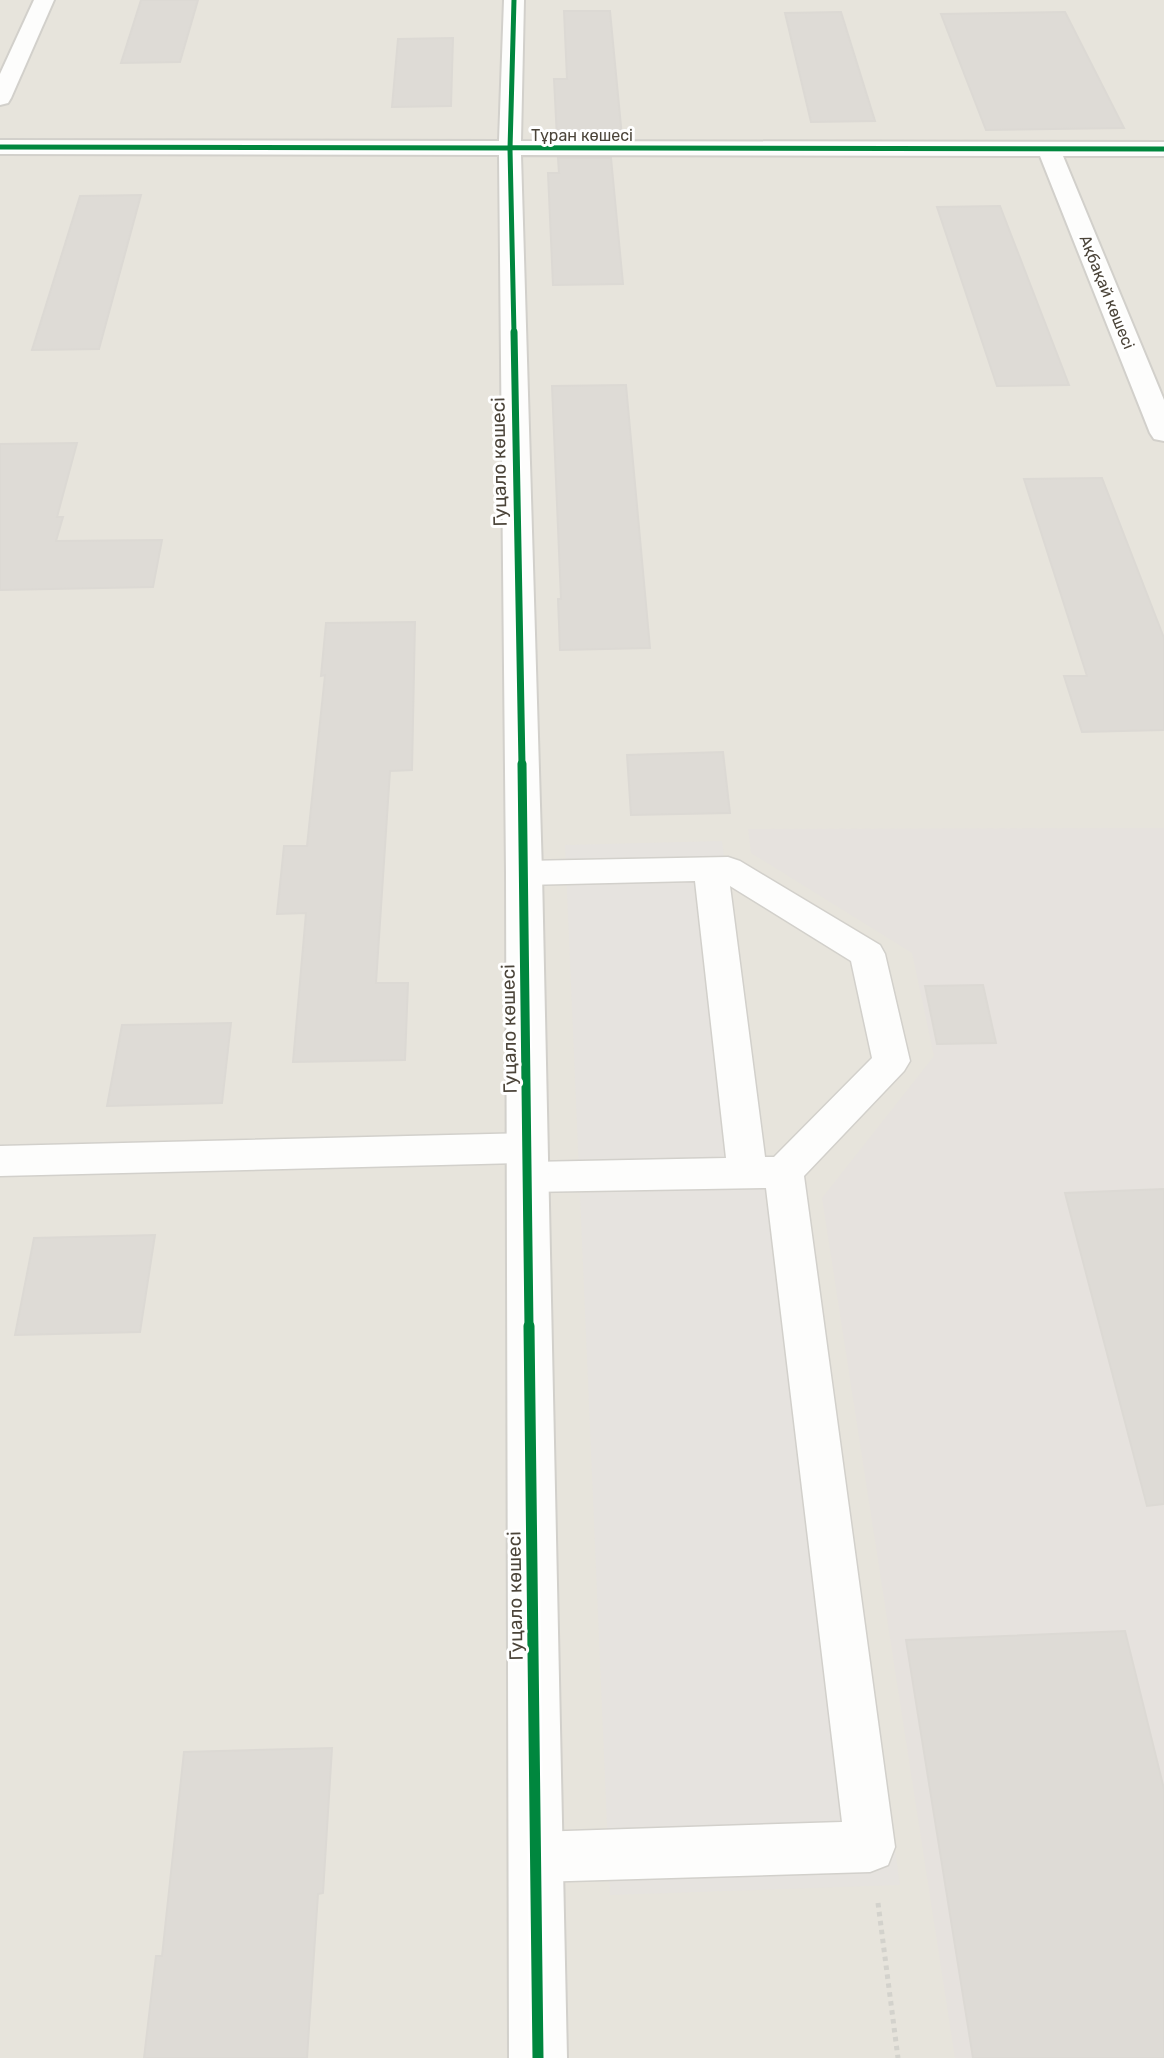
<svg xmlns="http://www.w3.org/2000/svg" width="1164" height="2058" viewBox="0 0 1164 2058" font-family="Rubik,sans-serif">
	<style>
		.residential { fill: #e7e4dc }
		.industrial { fill: #e6e2de }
		.parking { fill: #e6e3df }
		.building { fill: #dedbd6; stroke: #dcd9d4; stroke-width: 2 }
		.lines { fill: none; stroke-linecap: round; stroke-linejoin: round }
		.lane-casing { stroke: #d2d0cb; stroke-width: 3 }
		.street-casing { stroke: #d2d0cb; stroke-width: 4 }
		.path { stroke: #d3d2cc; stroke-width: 5; stroke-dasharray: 4.5 4.5; stroke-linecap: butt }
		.lane { fill: #fdfdfc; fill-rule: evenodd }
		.street { fill: #fdfdfc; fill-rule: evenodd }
		.cycleway-far3-casing { stroke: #fff; stroke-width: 8 }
		.cycleway-far2-casing { stroke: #fff; stroke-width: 10 }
		.cycleway-far1-casing { stroke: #fff; stroke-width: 13 }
		.cycleway-casing { stroke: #fff; stroke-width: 16 }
		.cycleway-far3 { stroke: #00873e; stroke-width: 5 }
		.cycleway-far2 { stroke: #00873e; stroke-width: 7 }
		.cycleway-far1 { stroke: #00873e; stroke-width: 9 }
		.cycleway { stroke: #00873e; stroke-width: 11 }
		.labels { text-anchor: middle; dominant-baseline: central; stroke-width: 6; stroke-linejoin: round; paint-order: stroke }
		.far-street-label { font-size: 16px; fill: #4b4439; stroke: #fff }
		.street-label { font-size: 19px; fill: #4b4439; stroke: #fff }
	</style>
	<rect width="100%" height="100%" fill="#f4f2ee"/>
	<rect class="residential" x="0" y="0" width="1164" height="2058"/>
	<polygon class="industrial" points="1164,828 1164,2058 955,2058 822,1198 934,1056 912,953 751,853 748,829"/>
	<polygon class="parking" points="722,841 768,1210 805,1209 900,1885 610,1895 565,845"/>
	<g class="building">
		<polygon points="141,0 198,0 180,62 121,63"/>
		<polygon points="564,11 610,11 622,137 557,138 554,79 567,79"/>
		<polygon points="841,12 875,121 811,122 785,13"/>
		<polygon points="1065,12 1124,128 986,130 941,14"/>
		<polygon points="453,38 451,106 392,107 398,39"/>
		<polygon points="558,158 611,158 623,284 553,285 548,173 559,173"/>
		<polygon points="141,195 99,349 32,350 80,196"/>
		<polygon points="1000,206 1069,385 997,386 937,207"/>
		<polygon points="626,385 650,648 560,650 558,599 561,599 552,386"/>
		<polygon points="77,443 57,517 63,517 56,541 162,540 153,587 0,590 0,444"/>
		<polygon points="1102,478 1164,638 1164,730 1082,732 1064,676 1087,676 1024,479"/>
		<polygon points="415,622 412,770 390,771 376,983 408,983 405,1060 293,1062 306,913 277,914 284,846 307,846 325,675 321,676 326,623"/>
		<polygon points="723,752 730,813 631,815 627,755"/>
		<polygon points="983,985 996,1043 937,1044 925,986"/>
		<polygon points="231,1023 222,1103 107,1106 122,1025"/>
		<polygon points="1164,1189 1164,1504 1147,1506 1065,1193"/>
		<polygon points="155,1235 140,1332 15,1335 34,1238"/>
		<polygon points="1125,1631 1164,1789 1164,2058 973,2058 906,1640"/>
		<polygon points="332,1748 323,1893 318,1894 307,2058 144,2058 156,1956 162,1956 184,1752"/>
	</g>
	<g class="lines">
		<g class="lane-casing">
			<path id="lane" d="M728 857 740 861 880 945 885 954 910 1061 904 1071 804 1176 895 1847 888 1865 870 1872 536 1882 518 1875 511 1857 518 1839 536 1832 842 1822 766 1188 527 1192 513 1188 507 1177 513 1166 523 1163 0 1176V1146L527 1133 541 1137 546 1148 541 1159 531 1162 726 1158 695 881 524 885 512 881 507 873 512 865 524 861ZM730 886 851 961 872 1058 774 1157H765Z"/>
		</g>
		<g class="street-casing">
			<g id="street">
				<polygon points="34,0 54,0 11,98 8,103 0,105 0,74"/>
				<polygon points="504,0 524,0 521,141 1164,142 1164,156 1063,156 1164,400 1164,441 1154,439 1150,433 1040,156 521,155 542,873 567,2058 509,2058 506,873 499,155 0,154 0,140 499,141"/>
			</g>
		</g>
		<polyline class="path" points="878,1903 898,2058"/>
		<use href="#lane" class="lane"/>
		<use href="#street" class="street"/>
		<g class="cycleway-far3-casing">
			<g id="cycleway-far3">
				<polyline points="0,147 1164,149"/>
				<polyline points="514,333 510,149 514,0"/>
			</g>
		</g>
		<g class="cycleway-far2-casing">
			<polyline id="cycleway-far2" points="514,332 522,766"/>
		</g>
		<g class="cycleway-far1-casing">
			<polyline id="cycleway-far1" points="522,764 529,1328"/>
		</g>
		<g class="cycleway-casing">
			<polyline id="cycleway" points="529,1326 538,2058"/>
		</g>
		<use href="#cycleway-far3" class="cycleway-far3"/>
		<use href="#cycleway-far2" class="cycleway-far2"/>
		<use href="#cycleway-far1" class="cycleway-far1"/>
		<use href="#cycleway" class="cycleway"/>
	</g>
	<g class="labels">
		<g class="far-street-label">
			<text x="582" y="135">Тұран көшесі</text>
			<text transform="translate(1107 292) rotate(68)">Ақбақай көшесі</text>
		</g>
		<g class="street-label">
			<text transform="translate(499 462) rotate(-91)">Гуцало көшесі</text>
			<text transform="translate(509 1029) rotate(-91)">Гуцало көшесі</text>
			<text transform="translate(515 1596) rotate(-91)">Гуцало көшесі</text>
		</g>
	</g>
</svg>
